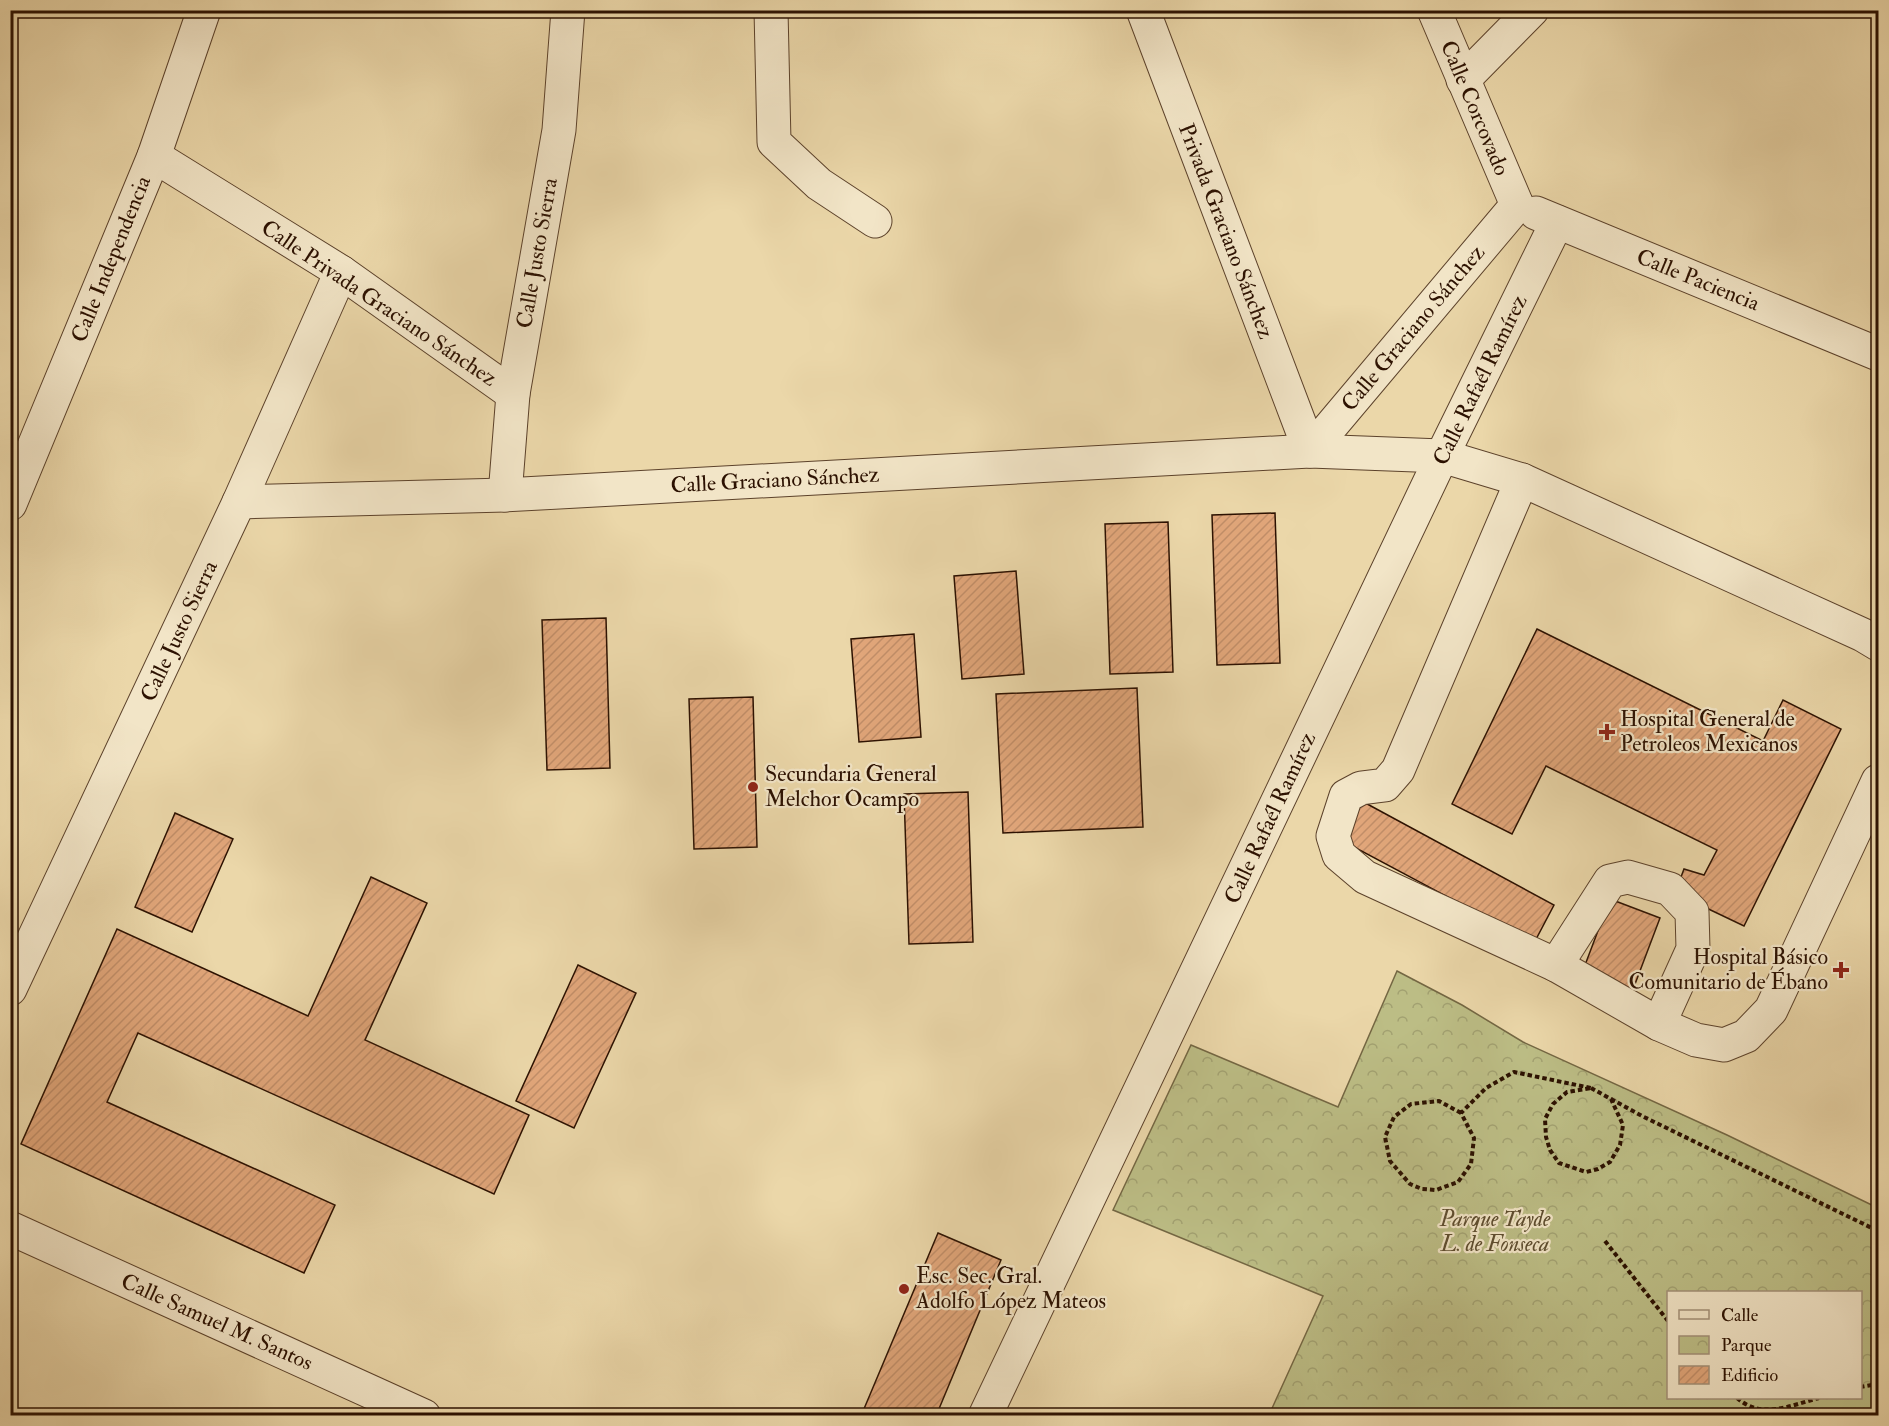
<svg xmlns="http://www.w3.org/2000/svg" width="1889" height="1426" viewBox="0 0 1889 1426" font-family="'IM FELL Double Pica',serif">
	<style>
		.park { fill: url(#park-crowns); stroke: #746743; stroke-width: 1.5; fill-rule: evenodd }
		.building { fill: url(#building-hatch); stroke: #2c1101; stroke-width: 1.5 }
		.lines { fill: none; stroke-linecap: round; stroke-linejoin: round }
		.minor-casing { stroke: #5c422b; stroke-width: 35 }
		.path { stroke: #2c1101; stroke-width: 4; stroke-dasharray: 4.5 3; stroke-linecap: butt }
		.minor { stroke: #f2e5c7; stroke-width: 33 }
		.poi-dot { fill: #8f2418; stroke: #f2e5c7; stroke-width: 2 }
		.labels { text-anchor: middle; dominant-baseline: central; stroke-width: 4.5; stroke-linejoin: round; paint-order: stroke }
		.street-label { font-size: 22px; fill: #2c1101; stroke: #f2e5c7 }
		.poi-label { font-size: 22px; fill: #2c1101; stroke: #f2e5c7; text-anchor: start }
		.park-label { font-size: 22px; font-style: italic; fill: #5e4d2f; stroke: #f2e5c7 }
	</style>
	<defs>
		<pattern id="park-crowns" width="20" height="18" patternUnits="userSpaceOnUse" patternTransform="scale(1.5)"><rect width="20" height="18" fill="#bcbd85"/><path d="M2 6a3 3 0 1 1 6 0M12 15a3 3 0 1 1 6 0" fill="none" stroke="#a2a171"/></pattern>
		<pattern id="building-hatch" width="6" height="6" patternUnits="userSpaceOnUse" patternTransform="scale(1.5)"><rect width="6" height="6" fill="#e1a67a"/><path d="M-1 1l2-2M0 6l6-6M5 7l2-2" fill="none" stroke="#c18e68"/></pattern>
	</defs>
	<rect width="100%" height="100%" fill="#ebd7a9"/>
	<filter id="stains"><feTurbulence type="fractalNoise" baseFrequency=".00333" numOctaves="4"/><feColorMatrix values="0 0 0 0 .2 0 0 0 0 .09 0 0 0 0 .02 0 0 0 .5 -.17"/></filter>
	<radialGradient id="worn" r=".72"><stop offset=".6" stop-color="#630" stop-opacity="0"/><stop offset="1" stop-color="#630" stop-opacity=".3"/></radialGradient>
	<path class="park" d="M1397 971 1462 1005 1523 1042 1727 1135 1878 1208V1415H1269L1323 1296 1113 1210 1191 1045 1338 1107ZM1668 1292H1860V1398H1668Z"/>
	<g class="building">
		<polygon points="1275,513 1280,663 1217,665 1212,515"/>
		<polygon points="1168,522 1173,672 1110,674 1105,524"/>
		<polygon points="1016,571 1024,674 962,679 954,576"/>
		<polygon points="606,618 610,768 547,770 542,620"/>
		<polygon points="1537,629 1763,741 1783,700 1841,729 1744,926 1675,893 1684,869 1704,875 1717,850 1546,766 1512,834 1452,804"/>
		<polygon points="914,634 921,737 859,742 851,639"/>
		<polygon points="1137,688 1143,827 1003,833 996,694"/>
		<polygon points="753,697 757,847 694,849 689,699"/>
		<polygon points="968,792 973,942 909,944 904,794"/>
		<polygon points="1358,799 1554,905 1534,943 1337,838"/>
		<polygon points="175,813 233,839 192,932 135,907"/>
		<polygon points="371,877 427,903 365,1040 529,1115 494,1194 138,1033 107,1102 335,1205 304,1273 21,1144 117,929 308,1016"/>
		<polygon points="1610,899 1660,918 1632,992 1582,973"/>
		<polygon points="578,965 636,993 574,1128 516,1101"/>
		<polygon points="938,1233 1001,1260 936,1416 861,1416"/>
	</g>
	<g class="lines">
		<g class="minor-casing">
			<g id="minor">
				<polyline points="771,10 774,142 819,184 875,221"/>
				<polyline points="1143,10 1310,451 1517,205"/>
				<polyline points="1434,10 1517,205"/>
				<polyline points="1463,80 1532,10"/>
				<polyline points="154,156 341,272 513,394"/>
				<polyline points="1536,213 1878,354"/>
				<polyline points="1522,480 1398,770 1385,785 1361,788 1346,796 1333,836 1339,855 1365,877 1556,965 1659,1024 1696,1040 1724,1045 1746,1036 1771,1010 1878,781"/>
				<polyline points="505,495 513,394 559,130 568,10"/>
				<polyline points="239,502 505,495 1310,451 1442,456 1522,480 1863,635 1878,644"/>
				<polyline points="10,504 154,156 204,10"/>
				<polyline points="1556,965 1610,881 1628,877 1670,889 1692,912 1693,949 1659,1024"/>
				<polyline points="10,989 239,502 341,272"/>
				<polyline points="10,1228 424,1416"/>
				<polyline points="985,1416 1442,456 1557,222"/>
			</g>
		</g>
		<g class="path">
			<polygon points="1591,1088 1611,1099 1623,1125 1620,1145 1610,1162 1598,1169 1586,1172 1559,1163 1550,1150 1546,1137 1545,1119 1553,1104 1567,1092"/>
			<polyline points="1611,1099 1642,1116 1878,1231"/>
			<polyline points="1461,1113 1439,1101 1411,1104 1394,1117 1385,1137 1390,1161 1410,1184 1422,1189 1436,1190 1458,1182 1471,1164 1474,1138 1461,1113 1486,1088 1514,1072 1591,1088"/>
			<polyline points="1605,1241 1668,1321"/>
			<polyline points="1860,1387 1878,1384"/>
			<path d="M1737 1398C1762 1420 1791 1405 1819 1398"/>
		</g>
		<use href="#minor" class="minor"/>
	</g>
	<g class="poi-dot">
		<path d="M1604 723h6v6h6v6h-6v6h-6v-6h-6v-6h6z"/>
		<circle cx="753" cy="787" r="6"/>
		<path d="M1838 961h6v6h6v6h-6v6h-6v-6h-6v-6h6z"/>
		<circle cx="904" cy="1289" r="6"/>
	</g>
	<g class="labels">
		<g class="street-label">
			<text transform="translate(1475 108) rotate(67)">Calle Corcovado</text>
			<text transform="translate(1226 231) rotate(69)">Privada Graciano Sánchez</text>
			<text transform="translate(537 253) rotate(-80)">Calle Justo Sierra</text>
			<text transform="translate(111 259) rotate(-68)">Calle Independencia</text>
			<text transform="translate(1698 280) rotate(22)">Calle Paciencia</text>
			<text transform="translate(379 303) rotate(34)">Calle Privada Graciano Sánchez</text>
			<text transform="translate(1413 328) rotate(-50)">Calle Graciano Sánchez</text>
			<text transform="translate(1480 380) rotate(-64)">Calle Rafaél Ramírez</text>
			<text transform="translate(775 480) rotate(-3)">Calle Graciano Sánchez</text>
			<text transform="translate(179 631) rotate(-65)">Calle Justo Sierra</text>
			<text transform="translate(1270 818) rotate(-65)">Calle Rafaél Ramírez</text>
			<text transform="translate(217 1322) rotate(24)">Calle Samuel M. Santos</text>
		</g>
		<g class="poi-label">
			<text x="1620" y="719">Hospital General de<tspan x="1620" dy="25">Petroleos Mexicanos</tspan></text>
			<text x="765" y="774">Secundaria General<tspan x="765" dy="25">Melchor Ocampo</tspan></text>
			<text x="1828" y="957" text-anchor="end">Hospital Básico<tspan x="1828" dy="25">Comunitario de Ébano</tspan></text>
			<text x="916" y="1276">Esc. Sec. Gral.<tspan x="916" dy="25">Adolfo López Mateos</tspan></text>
		</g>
		<g class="park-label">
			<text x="1495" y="1219">Parque Tayde<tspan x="1495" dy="25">L. de Fonseca</tspan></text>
		</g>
	</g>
	<rect width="1889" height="1426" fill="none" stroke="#ebd7a9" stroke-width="36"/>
	<rect x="12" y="12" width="1865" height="1402" fill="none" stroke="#2c1101" stroke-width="3"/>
	<rect x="18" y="18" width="1853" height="1390" fill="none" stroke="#2c1101" stroke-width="1.5"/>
	<rect x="1667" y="1291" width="195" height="108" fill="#f2e5c7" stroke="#a39078" stroke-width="1.5"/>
	<rect x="1679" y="1310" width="30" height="9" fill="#f2e5c7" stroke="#a39078" stroke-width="1.5"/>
	<text x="1721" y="1321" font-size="18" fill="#2c1101">Calle</text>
	<rect x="1679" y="1336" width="30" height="18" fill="url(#park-crowns)" stroke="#a39078" stroke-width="1.5"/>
	<text x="1721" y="1351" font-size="18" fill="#2c1101">Parque</text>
	<rect x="1679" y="1366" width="30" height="18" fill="url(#building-hatch)" stroke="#a39078" stroke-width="1.5"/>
	<text x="1721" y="1381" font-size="18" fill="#2c1101">Edificio</text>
	<rect width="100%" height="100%" filter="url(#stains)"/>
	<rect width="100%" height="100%" fill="url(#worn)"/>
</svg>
